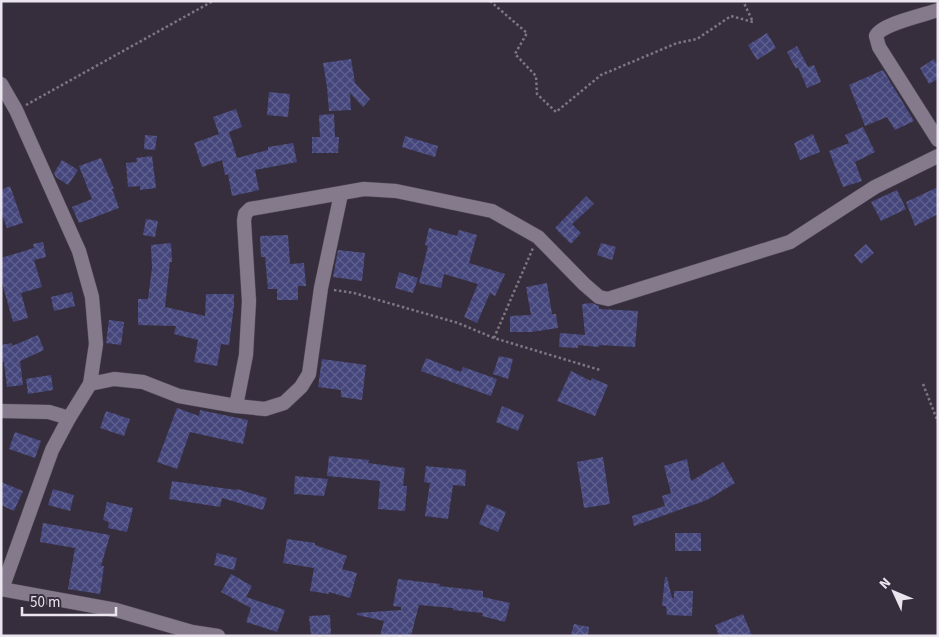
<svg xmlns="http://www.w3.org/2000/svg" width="939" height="637" viewBox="0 0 939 637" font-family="'Source Sans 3',sans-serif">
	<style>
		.building { fill: url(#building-cross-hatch) }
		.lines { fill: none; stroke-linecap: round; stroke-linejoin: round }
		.street-casing { stroke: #534c59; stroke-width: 15 }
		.path { stroke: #7e7683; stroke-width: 2.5; stroke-dasharray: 2.5 2.5; stroke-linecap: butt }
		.street { stroke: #847a8c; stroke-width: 14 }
	</style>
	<defs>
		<pattern id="building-cross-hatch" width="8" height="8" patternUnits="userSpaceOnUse" patternTransform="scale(1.25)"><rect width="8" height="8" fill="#45467b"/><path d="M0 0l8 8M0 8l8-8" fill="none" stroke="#60618e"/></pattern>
	</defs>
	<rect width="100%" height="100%" fill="#372e3d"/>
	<g class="building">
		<polygon points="767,33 776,48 757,60 748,45"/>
		<polygon points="797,46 808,67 814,65 821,82 807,88 798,67 796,69 787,52"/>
		<polygon points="351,59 355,83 370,99 363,107 350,93 351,110 329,111 327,87 323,63"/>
		<polygon points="934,59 938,66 938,79 929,84 920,68"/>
		<polygon points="883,70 914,121 895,130 887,117 865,126 849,85"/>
		<polygon points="269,92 290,94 288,117 267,115"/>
		<polygon points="236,109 242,127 229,132 237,158 268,150 268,147 293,143 297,162 255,170 259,190 232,196 228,174 225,175 222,160 202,167 194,143 219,134 213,117"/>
		<polygon points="334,114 335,137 339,137 338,153 312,153 312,137 320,137 319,115"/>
		<polygon points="863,127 875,152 855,162 862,181 843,187 829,151 849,143 845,135"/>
		<polygon points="813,134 820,152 800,160 794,143"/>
		<polygon points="145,135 157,136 155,150 144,149"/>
		<polygon points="405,136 438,146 435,157 402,147"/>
		<polygon points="152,156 156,188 140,190 140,186 128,187 126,163 137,162 136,158"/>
		<polygon points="101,158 114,189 112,189 119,208 79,223 72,207 92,199 79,166"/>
		<polygon points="62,160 78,170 68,185 56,177 54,173"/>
		<polygon points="10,186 23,223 7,228 1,212 1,190"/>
		<polygon points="938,187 938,214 915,226 906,202"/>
		<polygon points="897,190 906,209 881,221 871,202"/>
		<polygon points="586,196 594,204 572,224 581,233 571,244 555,228"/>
		<polygon points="146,219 158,221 155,237 143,235"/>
		<polygon points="429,228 457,236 459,230 477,235 469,263 505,274 495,296 490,293 477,323 464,317 478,284 444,274 441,288 419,283 428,246 425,245"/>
		<polygon points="288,235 290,264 304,263 306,286 298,286 298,300 277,300 277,289 268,289 265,257 261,257 260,236"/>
		<polygon points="43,242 46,257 34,260 42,287 21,293 28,318 13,322 1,279 1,258 34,248 33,244"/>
		<polygon points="171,243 172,262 170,262 165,307 205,316 206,294 234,294 234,305 229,345 221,344 217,366 194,362 198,340 174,334 176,326 138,325 138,299 148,299 152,268 151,245"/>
		<polygon points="601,243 616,247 612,260 597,255"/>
		<polygon points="866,244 874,253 861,264 854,255"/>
		<polygon points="338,250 365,253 362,281 333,277"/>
		<polygon points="399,272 418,278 413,293 395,288"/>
		<polygon points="547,283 552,314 556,314 558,328 531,332 510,332 510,316 531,315 526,287"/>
		<polygon points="72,292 75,306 54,311 51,297"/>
		<polygon points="592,303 599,306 599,309 638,311 635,347 599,345 599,347 578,345 578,348 559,347 560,333 585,335 582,304"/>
		<polygon points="109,320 124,322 121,345 106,343"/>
		<polygon points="38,335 44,350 20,361 23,385 7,387 4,362 1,362 1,345 12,343 12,346"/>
		<polygon points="499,356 513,359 508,379 493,374"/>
		<polygon points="426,358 461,372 463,367 497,379 491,396 421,371"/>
		<polygon points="322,359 366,365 362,400 341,397 341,390 318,387"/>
		<polygon points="571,371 591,381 592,378 608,385 595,416 557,401"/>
		<polygon points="51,375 53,390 28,394 26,379"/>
		<polygon points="502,406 524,415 518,431 496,422"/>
		<polygon points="177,408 199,416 200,410 248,420 243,444 190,432 177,469 157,462"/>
		<polygon points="106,411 130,419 124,436 100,428"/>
		<polygon points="15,432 41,441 35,458 9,449"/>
		<polygon points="329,456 369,460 368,463 405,468 403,486 407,486 405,511 378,509 380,481 327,476"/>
		<polygon points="603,457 610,504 584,508 577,462"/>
		<polygon points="687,459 691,481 723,462 735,483 707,500 634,526 632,516 665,506 662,496 671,493 664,466"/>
		<polygon points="426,466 466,470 465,486 453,485 448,519 425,516 430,483 424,482"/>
		<polygon points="295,476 328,479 324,496 294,494"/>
		<polygon points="172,481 236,490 237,489 267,498 263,510 222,498 220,507 169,499"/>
		<polygon points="1,482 23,491 14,511 1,505"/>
		<polygon points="53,489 74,495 70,511 48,505"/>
		<polygon points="107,502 133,508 127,532 108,528 109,522 103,520"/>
		<polygon points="487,504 506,512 498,532 479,524"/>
		<polygon points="43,523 110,535 101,566 104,566 100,594 68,589 75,548 40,542"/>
		<rect x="675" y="533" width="26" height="18"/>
		<polygon points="287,539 315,543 315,545 347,556 342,569 357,573 350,598 329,592 329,594 310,591 314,568 283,563"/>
		<polygon points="217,553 237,558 234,570 214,565"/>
		<polygon points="231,574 252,586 246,597 285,610 277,632 246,622 251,608 221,592"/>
		<polygon points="665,577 667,577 672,598 674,598 674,591 693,591 692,616 667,615 666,606 662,606"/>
		<polygon points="398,579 440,584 439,586 483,591 483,597 510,603 505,622 482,616 483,613 453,610 453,608 419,605 411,636 380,636 384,621 357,615 357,613 401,610 401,607 393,606"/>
		<polygon points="743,614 752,636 719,636 715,625"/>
		<polygon points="330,615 331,634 311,635 309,616"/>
		<polygon points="574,624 589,627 588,636 571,635"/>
	</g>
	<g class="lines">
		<g class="street-casing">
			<g id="street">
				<path d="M938 10C924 15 881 24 876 36L879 47 938 140"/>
				<polyline points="1,84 16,110 79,251 92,297 96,344 90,384 69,418 52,450 2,589"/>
				<polyline points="90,384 114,379 143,382 179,396 236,406 265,409 284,403 301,387 309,374 321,288 341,194"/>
				<polyline points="236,406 246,355 249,301 244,221 245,214 250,209 364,189 396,191 492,211 538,237 584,284 599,297 608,299 790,242 875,187 938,156"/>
				<polyline points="1,411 49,412 69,418"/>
				<polyline points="1,589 116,610 192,632 218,636"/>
			</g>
		</g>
		<g class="path">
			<polyline points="490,1 527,33 515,54 536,76 537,94 556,112 601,75 677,43 697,39 731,16 753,22 743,1"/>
			<polyline points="26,105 213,1"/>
			<polyline points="334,290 354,293 458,323 494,338 600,370"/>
			<polyline points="494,338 533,248"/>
			<polyline points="923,384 938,422"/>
		</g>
		<use href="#street" class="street"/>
	</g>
	<rect width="939" height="637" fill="none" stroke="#eae5ef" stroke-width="5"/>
	<g transform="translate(894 592) rotate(314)" stroke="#372e3d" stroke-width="4" paint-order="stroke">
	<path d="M0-4L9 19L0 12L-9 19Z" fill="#eae5ef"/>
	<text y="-8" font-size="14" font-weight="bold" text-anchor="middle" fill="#eae5ef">N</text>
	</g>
	<path d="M22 607v8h94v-8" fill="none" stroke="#eae5ef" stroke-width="2.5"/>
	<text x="30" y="607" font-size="15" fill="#eae5ef" stroke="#372e3d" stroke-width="4" paint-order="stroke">50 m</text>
</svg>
